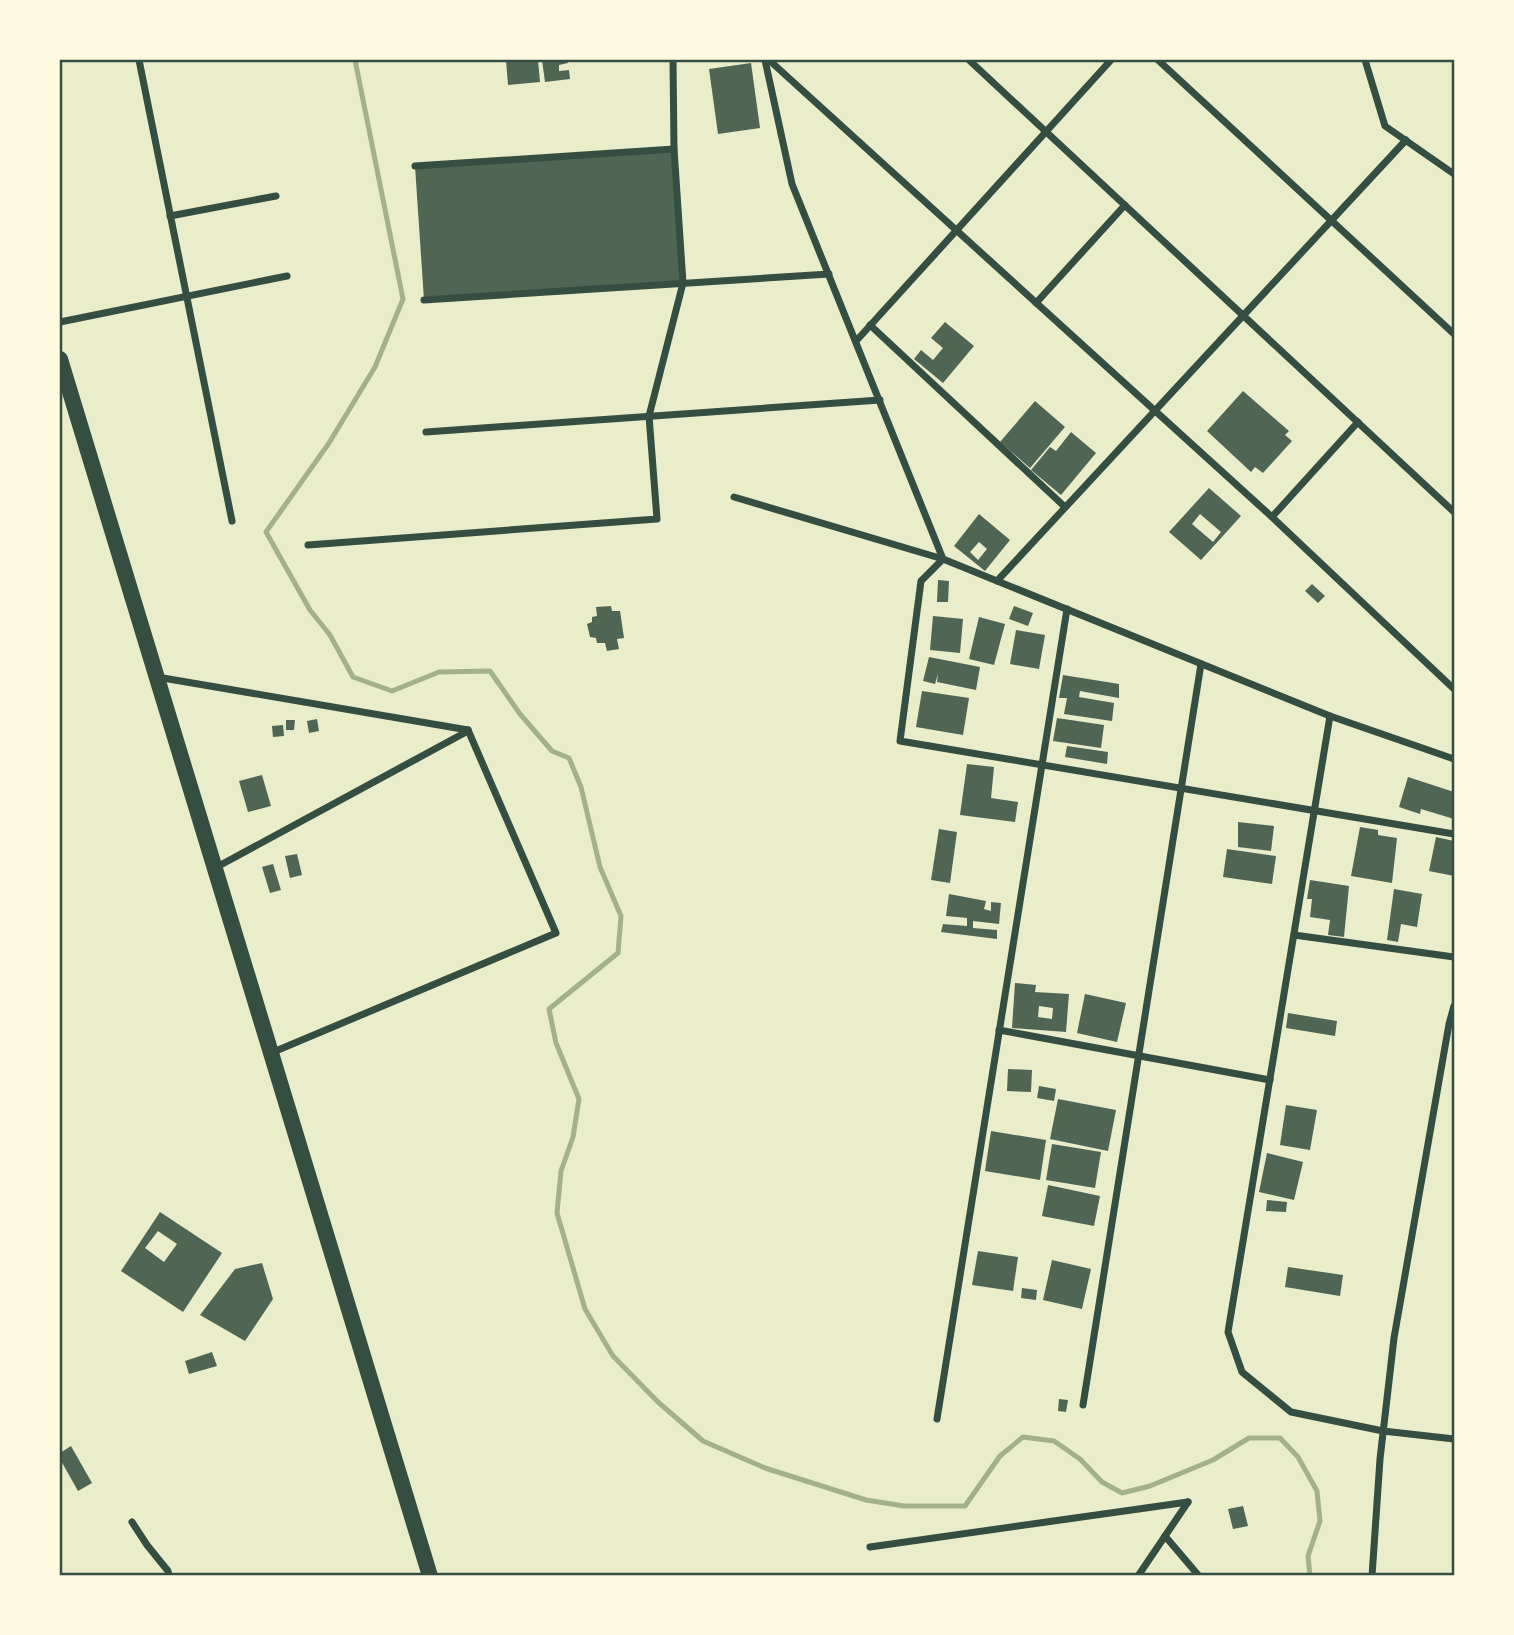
<svg xmlns="http://www.w3.org/2000/svg" width="1514" height="1635" viewBox="0 0 1514 1635" font-family="'Varela Round',sans-serif">
	<style>
		.lines { fill: none; stroke-linecap: round; stroke-linejoin: round }
		.stream { stroke: #a3b18a; stroke-width: 5 }
		.building { fill: #4f6655; fill-rule: evenodd }
		.minor { stroke: #344e41; stroke-width: 7 }
		.primary { stroke: #344e41; stroke-width: 16 }
		.neatline { fill: none; stroke: #344e41; stroke-width: 2.5 }
	</style>
	<rect width="100%" height="100%" fill="#e9edc9"/>
	<g class="lines">
		<polyline class="stream" points="355,60 403,299 375,367 329,443 266,532 310,610 330,635 353,677 392,691 439,672 490,671 520,714 552,751 569,758 581,787 600,867 621,916 618,953 549,1009 556,1043 579,1099 573,1137 561,1171 557,1213 585,1309 613,1356 658,1402 703,1441 765,1468 866,1500 904,1506 965,1506 1000,1456 1023,1437 1054,1441 1080,1459 1102,1482 1122,1493 1150,1486 1213,1460 1249,1438 1280,1438 1298,1457 1317,1491 1320,1521 1308,1556 1310,1576"/>
	</g>
	<g class="building">
		<polygon points="506,60 538,60 540,82 508,85"/>
		<polygon points="542,60 567,60 568,63 559,65 559,71 569,70 570,79 545,82"/>
		<polygon points="751,63 760,128 718,134 709,69"/>
		<polygon points="674,149 683,283 424,300 415,166"/>
		<polygon points="945,322 974,346 943,383 914,359 921,350 933,360 943,348 931,338"/>
		<polygon points="1243,391 1289,431 1285,435 1292,441 1263,473 1255,467 1251,472 1207,431"/>
		<polygon points="1035,401 1065,427 1030,468 1000,442"/>
		<polygon points="1071,432 1096,453 1061,495 1031,470 1050,447 1056,451"/>
		<path d="M1209 488 1241 516 1201 560 1169 532ZM1200 514 1221 532 1213 542 1192 524Z"/>
		<path d="M979 514 1010 540 985 571 954 546ZM979 542 987 549 978 560 970 552Z"/>
		<polygon points="938,580 949,581 948,602 937,602"/>
		<polygon points="1312,584 1325,596 1318,603 1305,591"/>
		<polygon points="611,606 612,611 620,611 624,638 617,639 619,649 607,651 605,643 597,643 596,638 590,637 587,624 592,622 592,617 597,616 596,607"/>
		<polygon points="1014,606 1033,613 1028,626 1009,619"/>
		<polygon points="933,616 963,619 960,653 930,650"/>
		<polygon points="979,617 1005,624 994,665 969,659"/>
		<polygon points="1016,630 1045,635 1039,669 1010,664"/>
		<polygon points="929,657 980,667 976,690 937,682 938,674 935,684 923,681"/>
		<polygon points="1063,675 1119,684 1119,698 1080,691 1079,697 1114,703 1112,721 1064,714 1067,698 1059,698"/>
		<polygon points="922,691 969,698 963,735 916,727"/>
		<polygon points="1057,718 1104,725 1101,748 1053,741"/>
		<polygon points="317,719 319,731 309,733 307,721"/>
		<polygon points="286,720 295,720 294,730 286,730"/>
		<polygon points="283,725 284,736 273,737 272,726"/>
		<polygon points="1067,746 1108,752 1107,764 1065,757"/>
		<polygon points="967,764 994,767 991,798 1018,802 1015,822 960,815"/>
		<polygon points="262,775 271,806 248,812 239,781"/>
		<polygon points="1408,777 1454,792 1454,819 1421,809 1420,814 1399,807"/>
		<polygon points="1238,822 1274,826 1271,851 1238,847"/>
		<polygon points="1360,827 1378,830 1378,835 1397,838 1392,883 1351,876"/>
		<polygon points="939,829 957,832 950,883 931,880"/>
		<polygon points="1436,837 1454,841 1454,876 1429,871"/>
		<polygon points="1227,849 1276,856 1272,884 1223,877"/>
		<polygon points="297,854 302,875 290,878 285,856"/>
		<polygon points="273,864 281,890 270,893 262,867"/>
		<polygon points="1310,880 1349,886 1344,937 1328,935 1330,920 1310,917 1312,899 1307,899"/>
		<polygon points="1394,889 1422,894 1417,927 1401,924 1398,942 1387,940"/>
		<polygon points="949,894 986,901 984,909 991,911 991,902 1001,903 999,924 973,921 973,928 997,930 997,939 941,932 943,924 967,926 967,918 946,916"/>
		<path d="M1015 983 1036 985 1035 992 1069 994 1066 1032 1012 1028ZM1039 1006 1053 1008 1052 1019 1038 1017Z"/>
		<polygon points="1085,994 1126,1003 1117,1042 1077,1033"/>
		<polygon points="1288,1013 1337,1021 1335,1036 1286,1028"/>
		<polygon points="1008,1069 1032,1070 1031,1092 1007,1091"/>
		<polygon points="1039,1086 1056,1089 1054,1101 1037,1098"/>
		<polygon points="1058,1099 1116,1110 1108,1151 1050,1139"/>
		<polygon points="1286,1105 1317,1110 1310,1150 1280,1145"/>
		<polygon points="991,1131 1046,1140 1040,1180 985,1171"/>
		<polygon points="1052,1144 1101,1152 1095,1188 1046,1180"/>
		<polygon points="1267,1153 1303,1162 1294,1200 1259,1192"/>
		<polygon points="1048,1185 1100,1196 1094,1226 1042,1216"/>
		<polygon points="1267,1200 1287,1202 1286,1212 1266,1211"/>
		<path d="M160 1212 222 1253 183 1312 121 1271ZM158 1231 177 1244 164 1262 145 1248Z"/>
		<polygon points="978,1251 1018,1257 1013,1291 972,1285"/>
		<polygon points="1052,1260 1091,1269 1082,1309 1043,1300"/>
		<polygon points="262,1263 273,1299 245,1341 200,1315 235,1269"/>
		<polygon points="1288,1267 1343,1275 1340,1296 1285,1287"/>
		<polygon points="1022,1288 1037,1290 1036,1300 1021,1298"/>
		<polygon points="212,1352 217,1366 189,1374 185,1361"/>
		<polygon points="1059,1399 1068,1400 1066,1412 1058,1411"/>
		<polygon points="71,1446 92,1483 78,1491 60,1459 60,1453"/>
		<polygon points="1243,1506 1248,1526 1233,1529 1228,1509"/>
	</g>
	<g class="lines">
		<g class="minor">
			<polyline points="139,60 232,521"/>
			<polyline points="765,60 792,184 943,559"/>
			<polyline points="769,60 1272,517 1454,689"/>
			<polyline points="969,60 1454,512"/>
			<polyline points="1158,60 1454,334"/>
			<polyline points="1365,60 1385,126 1454,174"/>
			<polyline points="415,166 674,149"/>
			<polyline points="170,216 276,196"/>
			<polyline points="424,300 829,274"/>
			<polyline points="1036,303 1125,205"/>
			<polyline points="60,322 287,276"/>
			<polyline points="870,325 1065,507"/>
			<polyline points="857,340 1111,60"/>
			<polyline points="426,432 880,400"/>
			<polyline points="734,497 943,559 1330,716 1454,759"/>
			<polyline points="1272,517 1358,422"/>
			<polyline points="308,545 657,519 649,416 683,283 674,149 673,60"/>
			<polyline points="943,559 921,581 900,741 1454,834"/>
			<polyline points="997,581 1406,140"/>
			<polyline points="157,677 468,730"/>
			<polyline points="1330,716 1228,1332 1242,1372 1291,1412 1383,1431 1454,1439"/>
			<polyline points="215,868 468,731"/>
			<polyline points="1294,935 1454,957"/>
			<polyline points="999,1030 1270,1080"/>
			<polyline points="271,1053 556,933 468,730"/>
			<polyline points="1083,1405 1201,664"/>
			<polyline points="937,1419 1067,609"/>
			<polyline points="132,1522 147,1545 168,1571 169,1576"/>
			<polyline points="1165,1536 1199,1576"/>
			<polyline points="870,1547 1188,1502"/>
			<polyline points="1138,1576 1188,1502"/>
			<polyline points="1372,1576 1380,1459 1394,1338 1449,1024 1454,1006"/>
		</g>
		<polyline class="primary" points="60,359 430,1576"/>
	</g>
	<rect width="1514" height="1635" fill="none" stroke="#fefae0" stroke-width="122"/>
	<rect x="61" y="61" width="1392" height="1513" class="neatline"/>
</svg>
